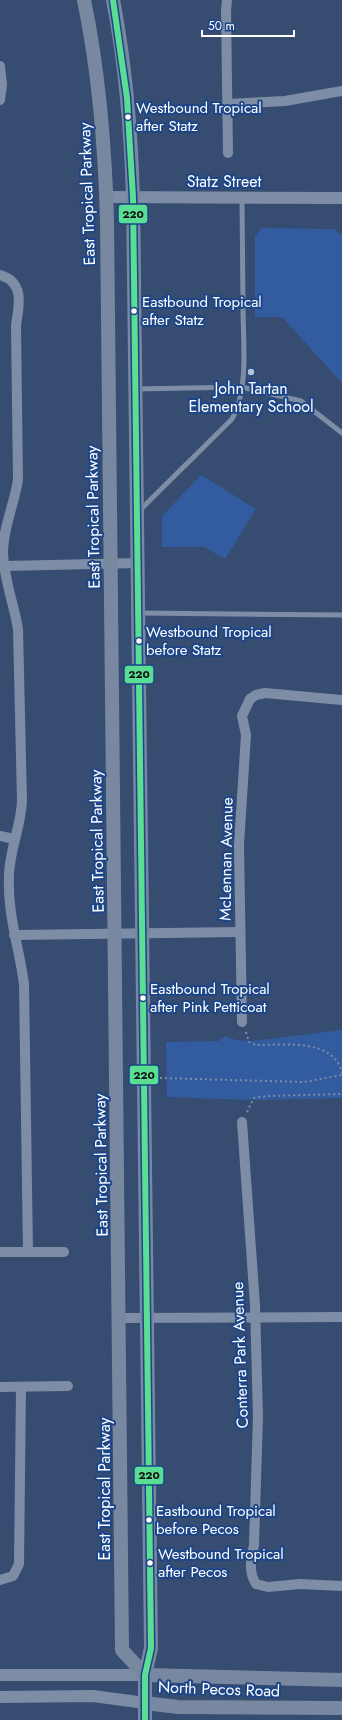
<svg xmlns="http://www.w3.org/2000/svg" width="342" height="1720" viewBox="0 0 342 1720" font-family="Jost,sans-serif">
	<style>
		.green { fill: #325c9f }
		.lines { fill: none; stroke-linecap: round; stroke-linejoin: round }
		.path { stroke: #7d8da5; stroke-width: 2; stroke-dasharray: 2 3; stroke-linecap: butt }
		.service { stroke: #7d8da5; stroke-width: 5 }
		.minor { stroke: #7d8da5; stroke-width: 10 }
		.tertiary { stroke: #7d8da5; stroke-width: 12 }
		.secondary { stroke: #7888a1; stroke-width: 14 }
		.bus-1-casing { stroke: #1d4689; stroke-width: 9 }
		.bus-1 { stroke: #5ade94; stroke-width: 6 }
		.bus-dot { fill: #fff; stroke: #1d4689; stroke-width: 1.5 }
		.poi-dot { fill: #b9c0cd; stroke: #1d4689; stroke-width: 1.5 }
		.labels { text-anchor: middle; dominant-baseline: central; stroke-width: 4; stroke-linejoin: round; paint-order: stroke }
		.bus-label { font-size: 15px; fill: #fff; stroke: #1d4689; text-anchor: start }
		.street-label { font-size: 16px; fill: #fff; stroke: #1d4689 }
		.poi-label { font-size: 16px; fill: #fff; stroke: #1d4689 }
		.line-badge { stroke: #1d4689; stroke-width: 1.5 }
		.pale-badge-label { font-size: 11px; text-anchor: middle; font-weight: bold; fill: #111 }
	</style>
	<rect width="100%" height="100%" fill="#364c70"/>
	<g class="green">
		<polygon points="262,228 334,229 342,236 342,383 282,317 255,317 255,236"/>
		<polygon points="201,475 256,509 225,559 204,547 162,547 162,516"/>
		<polygon points="342,1030 342,1098 249,1100 167,1097 166,1042 218,1041 225,1036 236,1040 252,1041"/>
	</g>
	<g class="lines">
		<g class="path">
			<path d="M246 1032 249 1042 256 1045C284 1045 334 1038 342 1073"/>
			<polyline points="160,1078 304,1082 342,1075"/>
			<polyline points="247,1112 254,1098 268,1096 342,1094"/>
		</g>
		<g class="service">
			<polyline points="136,389 241,387 301,401 342,433"/>
			<path d="M139 511 232 419C249 390 243 341 243 308 243 271 242 234 242 197"/>
			<polyline points="139,613 342,615"/>
		</g>
		<g class="minor">
			<polyline points="227,0 226,11 228,153"/>
			<polyline points="0,66 2,85 0,100"/>
			<polyline points="228,104 285,101 342,91"/>
			<path d="M0 275C25 282 19 306 16 325L18 480C14 505 3 528 3 553 4 580 14 604 18 629L22 801C21 826 10 849 9 874 7 914 19 946 24 984L28 1252"/>
			<polyline points="5,566 138,563"/>
			<polyline points="0,836 14,839"/>
			<polyline points="14,935 240,932"/>
			<polyline points="242,1022 239,845 246,735 242,716 250,699 256,695 265,693 342,700"/>
			<path d="M242 1122 255 1305 258 1417 254 1545C251 1559 248 1571 256 1584L268 1587 300 1584 342 1586"/>
			<polyline points="0,1252 64,1252"/>
			<polyline points="119,1318 342,1317"/>
			<polyline points="0,1387 68,1386"/>
			<polyline points="0,1580 13,1576 19,1564 21,1387"/>
		</g>
		<g class="tertiary">
			<polyline points="106,197 342,198"/>
			<polyline points="0,1675 145,1675"/>
			<polyline points="0,1697 93,1696 145,1703"/>
		</g>
		<g class="secondary">
			<path d="M84 0C99 72 105 146 107 220L122 1650 145 1675"/>
			<path d="M113 0C126 67 131 129 133 197L151 1648 145 1675V1720"/>
			<polyline points="145,1675 342,1680"/>
			<polyline points="145,1703 178,1707 342,1708"/>
		</g>
		<g class="bus-1-casing">
			<polyline id="bus-1" points="113,0 127,98 133,197 151,1648 145,1675 145,1720"/>
		</g>
		<use href="#bus-1" class="bus-1"/>
	</g>
	<g class="bus-dot">
		<circle cx="128" cy="117" r="3.5"/>
		<circle cx="134" cy="311" r="3.5"/>
		<circle cx="139" cy="641" r="3.5"/>
		<circle cx="143" cy="998" r="3.5"/>
		<circle cx="149" cy="1520" r="3.5"/>
		<circle cx="150" cy="1563" r="3.5"/>
	</g>
	<circle class="poi-dot" cx="251" cy="372" r="4"/>
	<g class="labels">
		<g class="bus-label">
			<text x="136" y="108">Westbound Tropical<tspan x="136" dy="18">after Statz</tspan></text>
			<text x="142" y="302">Eastbound Tropical<tspan x="142" dy="18">after Statz</tspan></text>
			<text x="146" y="632">Westbound Tropical<tspan x="146" dy="18">before Statz</tspan></text>
			<text x="150" y="989">Eastbound Tropical<tspan x="150" dy="18">after Pink Petticoat</tspan></text>
			<text x="156" y="1511">Eastbound Tropical<tspan x="156" dy="18">before Pecos</tspan></text>
			<text x="158" y="1554">Westbound Tropical<tspan x="158" dy="18">after Pecos</tspan></text>
		</g>
		<g class="street-label">
			<text x="224" y="181">Statz Street</text>
			<text transform="translate(87 194) rotate(-92)">East Tropical Parkway</text>
			<text transform="translate(93 517) rotate(-91)">East Tropical Parkway</text>
			<text transform="translate(97 841) rotate(-91)">East Tropical Parkway</text>
			<text transform="translate(226 859) rotate(-89)">McLennan Avenue</text>
			<text transform="translate(101 1165) rotate(-91)">East Tropical Parkway</text>
			<text transform="translate(240 1355) rotate(-92)">Conterra Park Avenue</text>
			<text transform="translate(104 1489) rotate(-90)">East Tropical Parkway</text>
			<text transform="translate(219 1689) rotate(2)">North Pecos Road</text>
		</g>
		<g class="poi-label">
			<text x="251" y="388">John Tartan<tspan x="251" dy="18">Elementary School</tspan></text>
		</g>
	</g>
	<g class="line-badge">
		<rect x="118" y="204" width="30" height="20" rx="4" fill="#5ade94"/>
		<rect x="124" y="665" width="30" height="19" rx="4" fill="#5ade94"/>
		<rect x="129" y="1065" width="30" height="20" rx="4" fill="#5ade94"/>
		<rect x="134" y="1466" width="30" height="19" rx="4" fill="#5ade94"/>
	</g>
	<g class="pale-badge-label">
		<text x="133" y="218">220</text>
		<text x="139" y="678">220</text>
		<text x="144" y="1079">220</text>
		<text x="149" y="1479">220</text>
	</g>
	<path d="M202 30v6h92v-6" fill="none" stroke="#ffffff" stroke-width="2"/>
	<text x="208" y="30" font-size="12" fill="#ffffff" stroke="#1d4689" stroke-width="3" paint-order="stroke">50 m</text>
</svg>
